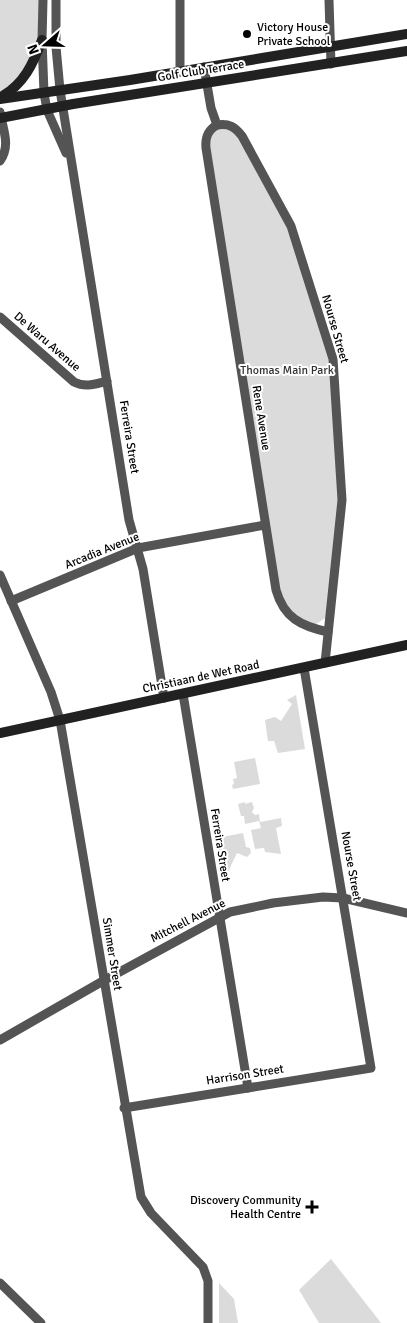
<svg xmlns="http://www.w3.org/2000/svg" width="407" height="1323" viewBox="0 0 407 1323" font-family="Signika,sans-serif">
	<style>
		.green { fill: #dbdbdb }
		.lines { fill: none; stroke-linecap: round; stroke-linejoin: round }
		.street { stroke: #545454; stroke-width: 9 }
		.secondary { stroke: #212121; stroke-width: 10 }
		.poi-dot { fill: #000; stroke: #fff; stroke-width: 2 }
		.labels { text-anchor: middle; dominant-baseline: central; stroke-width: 4; stroke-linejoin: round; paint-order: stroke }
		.poi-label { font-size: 12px; fill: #000; stroke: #fff; text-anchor: start }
		.street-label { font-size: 12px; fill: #000; stroke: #fff }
		.park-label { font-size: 12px; fill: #323232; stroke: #fff }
	</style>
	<rect width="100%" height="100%" fill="#fff"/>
	<g class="green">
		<polygon points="0,0 40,0 38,40 25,72 0,94"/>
		<path d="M218 128 234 130 287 227 330 359 339 496 327 617 316 624C294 617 287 609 279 588L209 148 212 133Z"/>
		<polygon points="296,695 305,749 278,753 274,741 268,741 265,720 275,717 281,721 292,704 287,700"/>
		<polygon points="255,758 260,784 233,789 232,785 234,784 233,779 237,778 234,762"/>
		<polygon points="245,802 245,804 252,802 254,808 252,812 255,815 259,814 260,822 281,818 282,826 276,828 281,854 265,852 264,848 255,849 251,830 261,828 259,821 245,824 244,816 241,816 238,804"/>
		<polygon points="243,833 246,847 250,848 251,853 247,857 237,853 225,878 217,838"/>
		<polygon points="331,1259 378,1319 381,1323 319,1323 299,1290"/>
		<polygon points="219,1283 234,1299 238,1323 219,1323"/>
	</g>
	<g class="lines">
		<g class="street">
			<polyline points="43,0 42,40 44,93 47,110 66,153"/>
			<polyline points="56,0 56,47 60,90 129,520 143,569 164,698"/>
			<polyline points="180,0 180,71"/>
			<polyline points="329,0 331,64"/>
			<path d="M204 67 211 108 217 125C229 123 235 127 242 136L291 226 333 359 342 500 325 663"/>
			<path d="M0 112C3 130 11 145 0 161"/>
			<path d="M217 125C208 130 205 137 206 148L276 590C284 618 301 626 328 632"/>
			<path d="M0 317 74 382C86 388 95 384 107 381"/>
			<polyline points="0,575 51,692 60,720 141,1197 151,1213 203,1267 208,1281 208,1323"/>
			<polyline points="11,601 138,548 265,525"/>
			<polyline points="183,694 248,1088"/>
			<polyline points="0,1040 103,981 230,912 273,903 323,897 343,898 407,913"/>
			<polyline points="124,1108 371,1068 304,668"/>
			<polyline points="0,1283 41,1323"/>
		</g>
		<g class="secondary">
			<path d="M1 97C24 84 33 64 42 40"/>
			<polyline points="0,99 130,80 407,34"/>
			<polyline points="0,118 73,104 407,51"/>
			<polyline points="0,733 407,645"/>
		</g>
	</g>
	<g class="poi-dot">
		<circle cx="247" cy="34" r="5"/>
		<path d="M309.5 1199.5h5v5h5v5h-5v5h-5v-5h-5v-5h5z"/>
	</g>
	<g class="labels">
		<g class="poi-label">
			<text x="257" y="27">Victory House<tspan x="257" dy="14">Private School</tspan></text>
			<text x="301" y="1200" text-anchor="end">Discovery Community<tspan x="301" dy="14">Health Centre</tspan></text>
		</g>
		<g class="street-label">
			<text transform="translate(201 71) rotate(-9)">Golf Club Terrace</text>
			<text transform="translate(335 329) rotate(74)">Nourse Street</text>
			<text transform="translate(47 342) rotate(41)">De Waru Avenue</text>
			<text transform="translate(261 418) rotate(81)">Rene Avenue</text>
			<text transform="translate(129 437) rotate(81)">Ferreira Street</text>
			<text transform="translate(102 551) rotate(-22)">Arcadia Avenue</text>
			<text transform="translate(201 677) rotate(-12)">Christiaan de Wet Road</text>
			<text transform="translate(220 845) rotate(81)">Ferreira Street</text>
			<text transform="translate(351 866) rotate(80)">Nourse Street</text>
			<text transform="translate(188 921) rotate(-27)">Mitchell Avenue</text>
			<text transform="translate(112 954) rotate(81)">Simmer Street</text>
			<text transform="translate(245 1075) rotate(-9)">Harrison Street</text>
		</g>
		<g class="park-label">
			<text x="287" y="370">Thomas Main Park</text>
		</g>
	</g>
	<g transform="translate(45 45) rotate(250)" stroke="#ffffff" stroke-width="4" paint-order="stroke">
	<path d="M0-4L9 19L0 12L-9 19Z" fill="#000000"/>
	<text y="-8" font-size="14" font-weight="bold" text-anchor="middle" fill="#000000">N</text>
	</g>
</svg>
